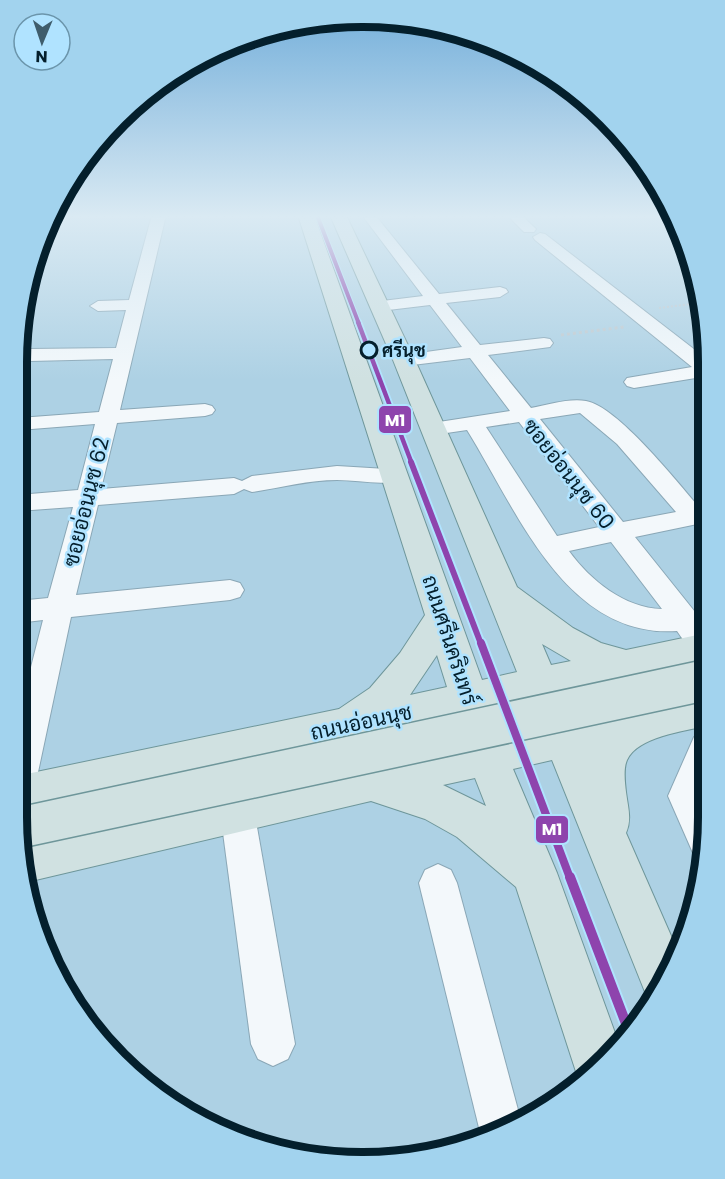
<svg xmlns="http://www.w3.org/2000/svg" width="725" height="1179" viewBox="0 0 725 1179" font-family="Poppins,Sarabun,sans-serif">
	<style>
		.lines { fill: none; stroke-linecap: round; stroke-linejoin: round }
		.minor-casing { stroke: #8aa7b6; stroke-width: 2 }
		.major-casing { stroke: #6e969a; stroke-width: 2 }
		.path-far1 { stroke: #c0cad0; stroke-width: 2; stroke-dasharray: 2 2; stroke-linecap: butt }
		.path { stroke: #c0cad0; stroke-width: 3; stroke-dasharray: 3 3; stroke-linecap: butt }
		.minor { fill: #f3f8fb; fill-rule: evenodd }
		.major { fill: #d0e1e1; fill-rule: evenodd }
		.major-bridge-casing { stroke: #6e969a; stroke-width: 43; stroke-linecap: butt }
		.major-bridge { stroke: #d0e1e1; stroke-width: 40 }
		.metro-1-far4-casing { stroke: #b0e3ff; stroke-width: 6 }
		.metro-1-far3-casing { stroke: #b0e3ff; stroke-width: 8 }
		.metro-1-far2-casing { stroke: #b0e3ff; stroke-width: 10 }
		.metro-1-far1-casing { stroke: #b0e3ff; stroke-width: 12 }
		.metro-1-casing { stroke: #b0e3ff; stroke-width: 14 }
		.metro-1-far4 { stroke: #8e44ad; stroke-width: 4 }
		.metro-1-far3 { stroke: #8e44ad; stroke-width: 4.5 }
		.metro-1-far2 { stroke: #8e44ad; stroke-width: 6 }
		.metro-1-far1 { stroke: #8e44ad; stroke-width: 8 }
		.metro-1 { stroke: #8e44ad; stroke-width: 10 }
		.stop-dot { fill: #b0e3ff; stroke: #041f2c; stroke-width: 3 }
		.labels { text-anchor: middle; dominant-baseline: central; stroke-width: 5; stroke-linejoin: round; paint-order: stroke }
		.far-stop-label { font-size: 18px; font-weight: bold; fill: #041f2c; stroke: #b0e3ff; text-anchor: start }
		.street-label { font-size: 21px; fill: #041f2c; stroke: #b0e3ff }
		.rim { fill: none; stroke: #041f2c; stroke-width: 8 }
		.line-badge { stroke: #b0e3ff; stroke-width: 2 }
		.badge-label { font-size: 16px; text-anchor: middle; font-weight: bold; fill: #fff }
	</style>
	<rect width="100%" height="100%" fill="#add1e4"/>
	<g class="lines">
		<g class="minor-casing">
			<g id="minor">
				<polygon points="52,215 59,215 46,238 40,239"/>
				<path d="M152 215H166L120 410 205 404 212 406 215 410 212 414 205 416 117 423 101 489 234 478 242 481 252 476 337 466 403 470 406 475 403 480C381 486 359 480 337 480 309 480 279 488 252 492L244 489 234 494 98 505 76 595 230 580 240 583 244 590 240 597 230 600 71 617 34 791 29 803 17 808V722L43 620 18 623V601L48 598 73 507 18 511V495L78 490 95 424 19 430V418L99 412 113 359 30 361 23 359 21 355 23 351 30 349 116 348 126 310 98 311 90 306 98 301 129 300Z"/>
				<path d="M362 215H375L439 294 500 287 506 289 508 292 500 297 446 303 480 345 544 338 550 339 553 343 550 347 488 355 531 408C547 405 569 398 586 401 617 406 677 482 699 507L707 506V522L635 537 707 627 706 660 695 657 677 631C565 639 516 508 467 430L433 435 426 434 422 429 426 424 510 411 470 358 404 366 397 364 395 360 397 356 462 347 430 305 380 311 374 310 372 306 374 302 423 296ZM580 413 617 444 676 512 623 522 540 419ZM519 422 599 527 557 536 486 427ZM611 542 662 609C624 608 590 580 569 551Z"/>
				<polygon points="507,215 521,215 536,229 534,232 524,232"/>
				<polygon points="658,215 673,215 676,224 670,223"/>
				<polygon points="540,233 545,234 708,360 708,376 634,388 627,386 624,382 627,378 692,367 535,240 533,237"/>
				<polygon points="706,733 706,787 703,795 706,801 706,858 693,853 668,796 694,737"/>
				<polygon points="237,793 249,798 254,810 295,1044 288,1059 273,1066 258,1059 251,1044 220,810 225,798"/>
				<polygon points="438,864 451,870 457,883 521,1121 482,1140 419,883 425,870"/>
			</g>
		</g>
		<g class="major-casing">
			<path id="major" d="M298 215H314L482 680 517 672 393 360 330 215H346L415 360 517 587 573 628 601 643 626 650 707 633 706 663 564 695 575 719 706 692V726C684 731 637 737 627 760 623 769 625 783 626 792 628 808 632 819 626 833L679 954 653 999 647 997 552 760 513 769 557 873 619 1044 579 1081 516 887 457 837 425 819 371 801 27 882 20 839 24 838 463 742 456 719 17 818V776L339 709 370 688 400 653 425 615ZM542 644 571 661 551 665ZM437 655 447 687 410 695ZM529 702 539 726 500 734 492 711ZM475 778 486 806 443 785Z"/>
		</g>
		<polyline class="path-far1" points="659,308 691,304"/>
		<polyline class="path" points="561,335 624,327"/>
		<use href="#minor" class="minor"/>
		<use href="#major" class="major"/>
		<g class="major-bridge-casing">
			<polyline id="major-bridge" points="18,828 706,680"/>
		</g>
		<use href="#major-bridge" class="major-bridge"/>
		<g class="metro-1-far4-casing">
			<polyline id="metro-1-far4" points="317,215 359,324"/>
		</g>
		<g class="metro-1-far3-casing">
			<polyline id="metro-1-far3" points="358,322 412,464"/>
		</g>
		<g class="metro-1-far2-casing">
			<polyline id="metro-1-far2" points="411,462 481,644"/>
		</g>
		<g class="metro-1-far1-casing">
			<polyline id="metro-1-far1" points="481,643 570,878"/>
		</g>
		<g class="metro-1-casing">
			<polyline id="metro-1" points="570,877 630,1034"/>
		</g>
		<use href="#metro-1-far4" class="metro-1-far4"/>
		<use href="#metro-1-far3" class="metro-1-far3"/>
		<use href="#metro-1-far2" class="metro-1-far2"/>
		<use href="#metro-1-far1" class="metro-1-far1"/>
		<use href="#metro-1" class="metro-1"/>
	</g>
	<linearGradient id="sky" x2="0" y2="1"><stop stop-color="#72aeda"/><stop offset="0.57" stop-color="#daeaf3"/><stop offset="1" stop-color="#daeaf3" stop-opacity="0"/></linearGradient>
	<rect width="725" height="380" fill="url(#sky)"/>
	<circle class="stop-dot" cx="369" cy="350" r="8"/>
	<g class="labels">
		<g class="far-stop-label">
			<text x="382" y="350">ศรีนุช</text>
		</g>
		<g class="street-label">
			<text transform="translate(569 474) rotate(52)">ซอยอ่อนนุช 60</text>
			<text transform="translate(86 502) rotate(-76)">ซอยอ่อนนุช 62</text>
			<text transform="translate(450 640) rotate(72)">ถนนศรีนครินทร์</text>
			<text transform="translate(361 722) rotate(-12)">ถนนอ่อนนุช</text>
		</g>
	</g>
	<path d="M0 0H725V1179H0ZM362 27H363A335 335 0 0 1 698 362V817A335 335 0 0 1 363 1152H362A335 335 0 0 1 27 817V362A335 335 0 0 1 362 27Z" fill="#a2d3ee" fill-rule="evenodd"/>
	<path class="rim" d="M362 27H363A335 335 0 0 1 698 362V817A335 335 0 0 1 363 1152H362A335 335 0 0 1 27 817V362A335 335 0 0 1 362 27Z"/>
	<g class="line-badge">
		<rect x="378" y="405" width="34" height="29" rx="6" fill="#8e44ad"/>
		<rect x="535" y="815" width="34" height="29" rx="6" fill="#8e44ad"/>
	</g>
	<g class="badge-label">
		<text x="395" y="426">M1</text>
		<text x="552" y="835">M1</text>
	</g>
	<g transform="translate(42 42) rotate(182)"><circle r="28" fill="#b0e3ff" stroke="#6b95ab" stroke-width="1.5"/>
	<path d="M0-4.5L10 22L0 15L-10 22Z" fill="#3f5d6c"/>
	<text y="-9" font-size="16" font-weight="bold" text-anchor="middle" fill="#041f2c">N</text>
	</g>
</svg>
